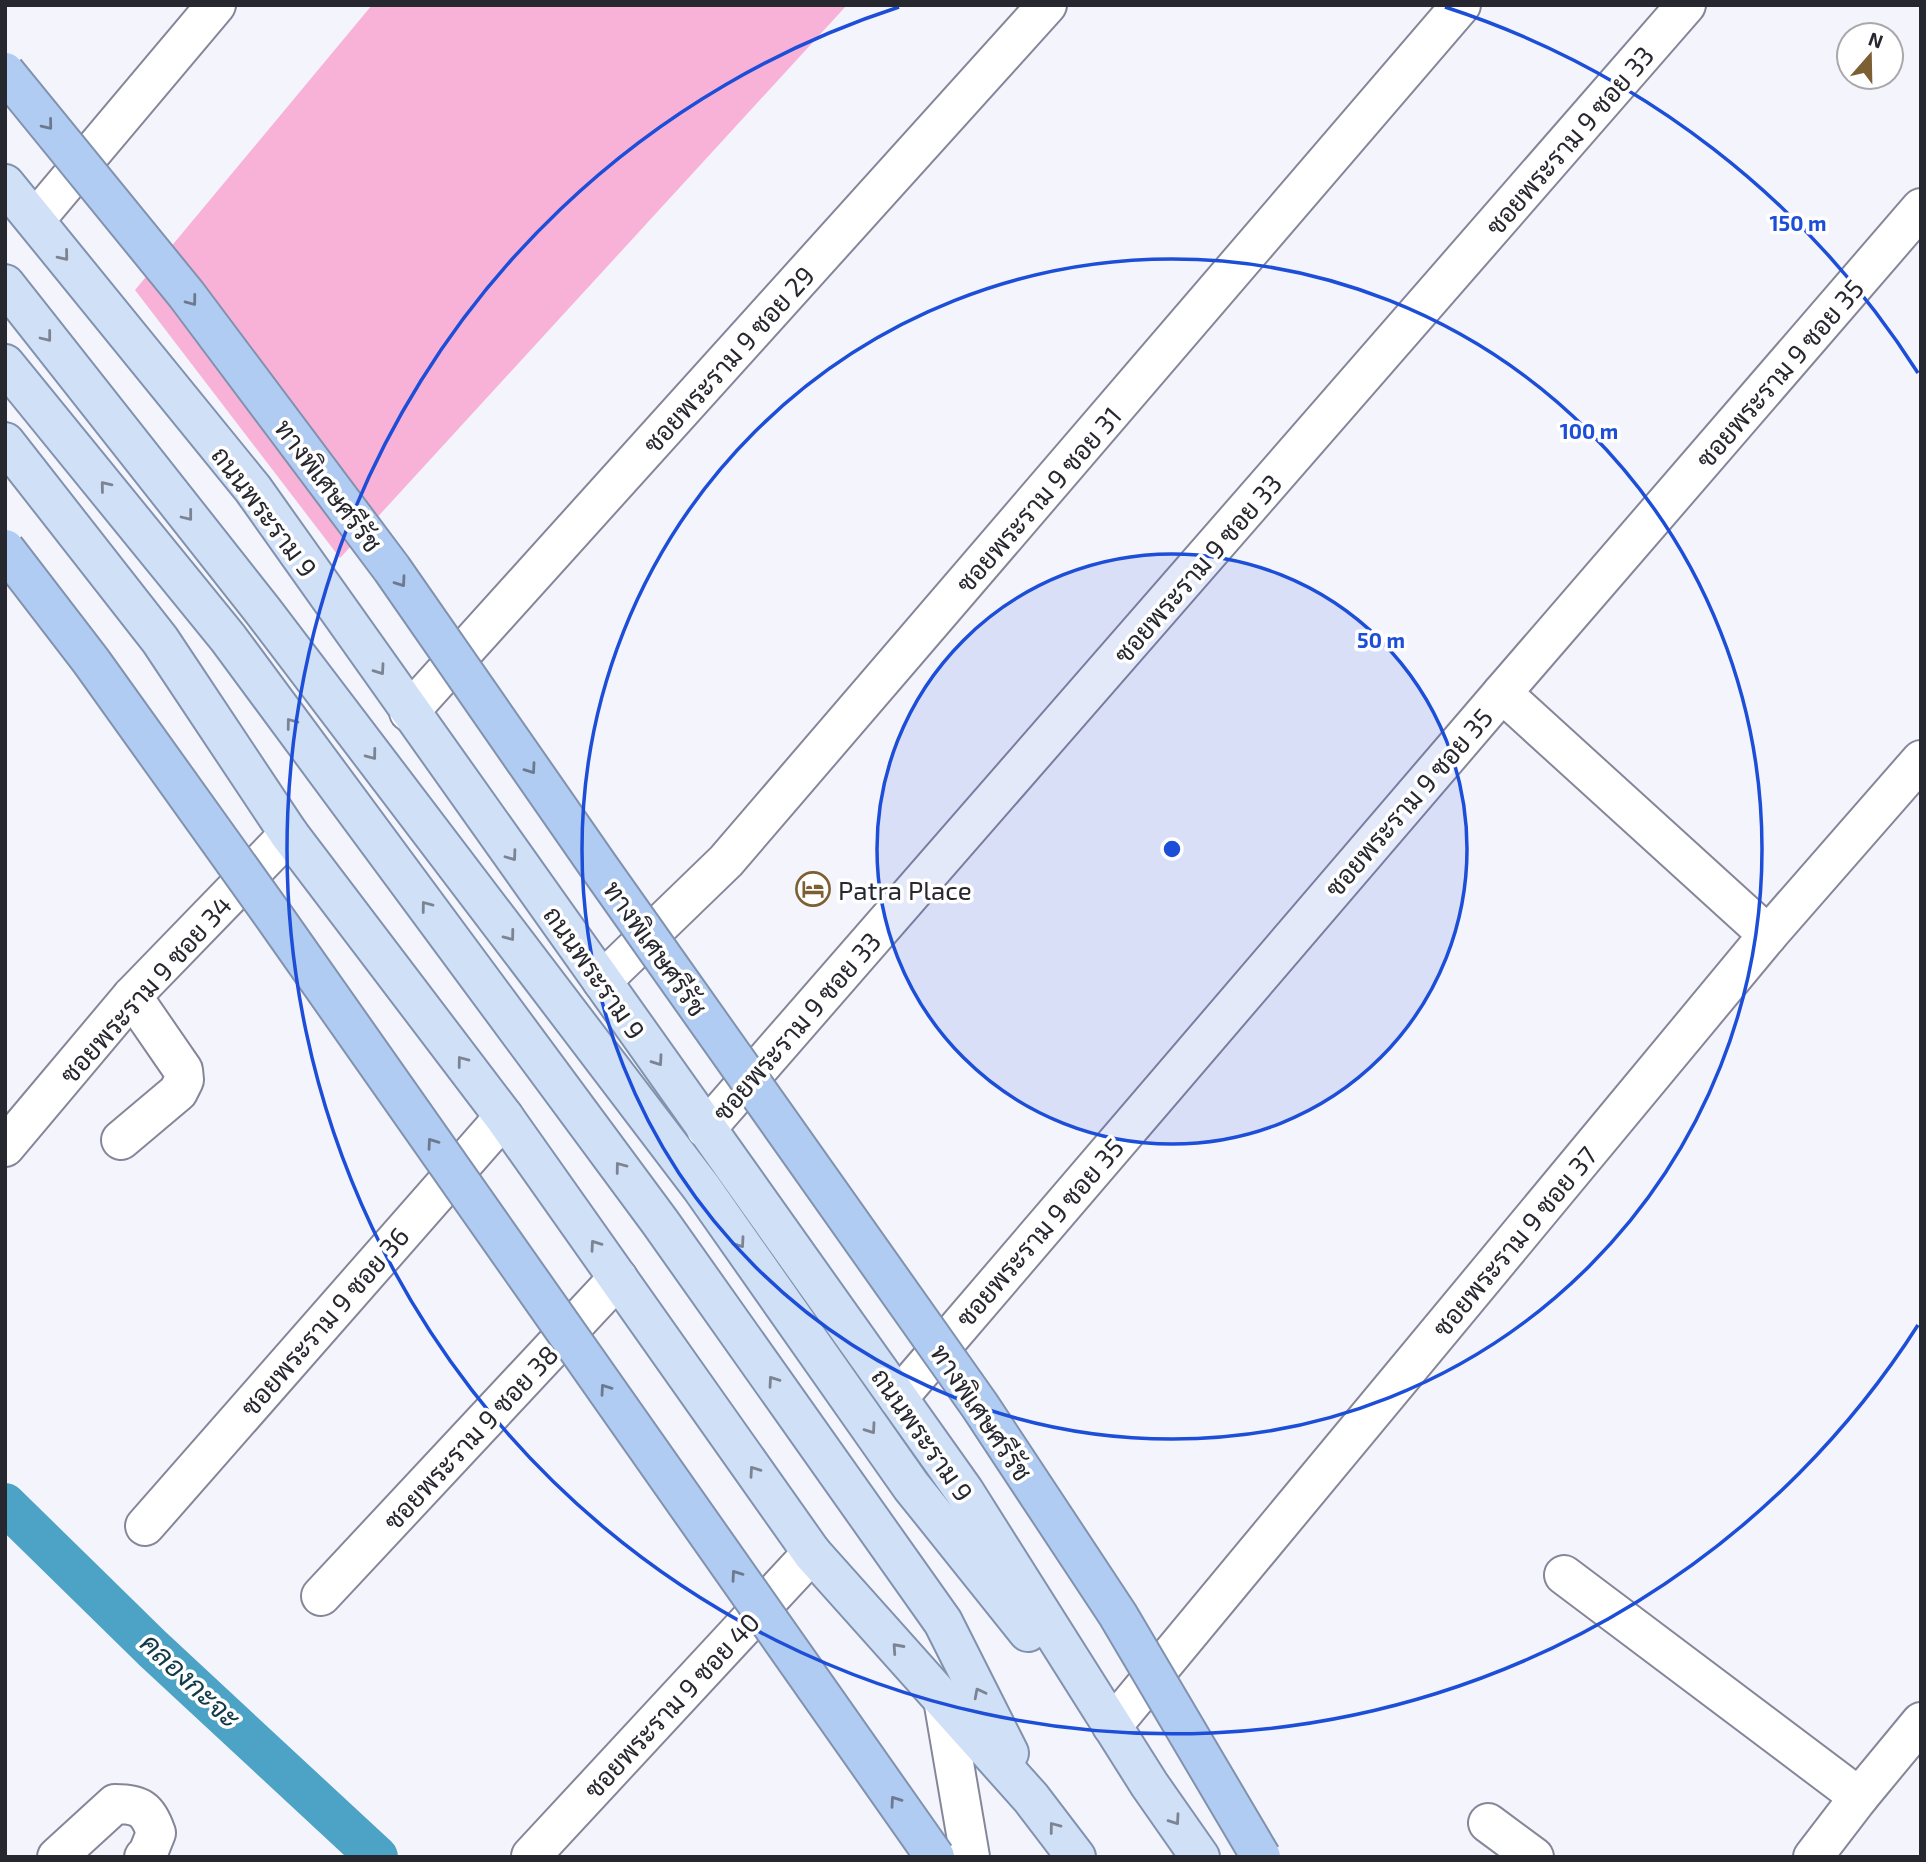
<svg xmlns="http://www.w3.org/2000/svg" width="1926" height="1862" viewBox="0 0 1926 1862" font-family="'Exo 2',Sarabun,sans-serif">
	<style>
		.green { fill: #f8b2d7 }
		.lines { fill: none; stroke-linecap: round; stroke-linejoin: round }
		.canal { stroke: #4ca3c5; stroke-width: 42 }
		.minor-casing { stroke: #86869a; stroke-width: 42 }
		.major-casing { stroke: #8192ae; stroke-width: 42 }
		.minor { stroke: #fff; stroke-width: 38 }
		.major { stroke: #d0e0f7; stroke-width: 38 }
		.highway-bridge-casing { stroke: #8192ae; stroke-width: 42; stroke-linecap: butt }
		.highway-bridge { stroke: #b1ccf2; stroke-width: 38 }
		.oneway { stroke: #6c7a90 }
		.oneway2 { stroke: #7c8493 }
		.ring { fill: none; stroke: #1d4ed8; stroke-width: 3.5 }
		.labels { text-anchor: middle; dominant-baseline: central; stroke-width: 7; stroke-linejoin: round; paint-order: stroke }
		.street-label { font-size: 26px; fill: #27272f; stroke: #fff }
		.poi-label { font-size: 26px; fill: #27272f; stroke: #fff; text-anchor: start }
		.water-label { font-size: 28px; font-style: italic; fill: #113948; stroke: #fff }
		.centre { fill: #1d4ed8; stroke: #fff; stroke-width: 3.5 }
		.ring-label { font-size: 21px; text-anchor: middle; font-weight: bold; fill: #1d4ed8; stroke: #fff; stroke-width: 7; stroke-linejoin: round; paint-order: stroke }
	</style>
	<rect width="100%" height="100%" fill="#f4f4fd"/>
	<polygon class="green" points="372,5 847,5 340,558 135,290"/>
	<g class="lines">
		<polyline class="canal" points="5,1504 153,1649 377,1857"/>
		<g class="minor-casing">
			<g id="minor">
				<polyline points="35,220 216,5"/>
				<polyline points="1502,693 1768,935"/>
				<polyline points="409,712 1047,5"/>
				<polyline points="602,981 726,861 1461,5"/>
				<polyline points="706,1129 1686,5"/>
				<polyline points="121,1140 178,1092 184,1080 183,1070 132,996"/>
				<polyline points="5,1147 132,996 289,834"/>
				<polyline points="898,1398 1502,693 1921,208"/>
				<polyline points="145,1526 504,1117"/>
				<polyline points="1564,1575 1859,1797"/>
				<polyline points="321,1596 618,1278"/>
				<polyline points="943,1699 970,1857"/>
				<polyline points="1112,1726 1768,935 1921,760"/>
				<polyline points="1488,1823 1534,1857"/>
				<polyline points="531,1856 812,1553"/>
				<path d="M57 1857 115 1804C140 1804 148 1809 156 1833L148 1853 144 1857"/>
				<polyline points="1813,1857 1859,1797 1921,1722"/>
			</g>
		</g>
		<g class="major-casing">
			<g id="major">
				<polyline points="5,184 253,489 964,1491 1149,1784 1200,1857"/>
				<polyline points="5,284 263,611 701,1187 911,1486 1028,1632"/>
				<polyline points="5,364 228,638 660,1222 943,1622 1009,1753"/>
				<polyline points="5,442 160,640 289,834 504,1117 812,1553 1031,1798 1076,1857"/>
			</g>
		</g>
		<use href="#minor" class="minor"/>
		<use href="#major" class="major"/>
		<g class="highway-bridge-casing">
			<g id="highway-bridge">
				<polyline points="5,72 186,294 392,569 599,867 980,1406 1118,1615 1261,1857"/>
				<polyline points="5,549 91,661 275,918 935,1857"/>
			</g>
		</g>
		<use href="#highway-bridge" class="highway-bridge"/>
	</g>
	<defs><path id="oneway-chevron" d="M-2-3.5L2.5 0L-2 3.5" fill="none" stroke-width="1.6" stroke-linecap="round" stroke-linejoin="round" transform="scale(1.75)"/></defs>
	<g class="oneway">
		<use href="#oneway-chevron" transform="translate(48 125) rotate(51)"/>
		<use href="#oneway-chevron" transform="translate(192 301) rotate(53)"/>
		<use href="#oneway-chevron" transform="translate(401 582) rotate(55)"/>
		<use href="#oneway-chevron" transform="translate(531 769) rotate(55)"/>
		<use href="#oneway-chevron" transform="translate(432 1143) rotate(-125)"/>
		<use href="#oneway-chevron" transform="translate(605 1389) rotate(-125)"/>
		<use href="#oneway-chevron" transform="translate(736 1575) rotate(-125)"/>
		<use href="#oneway-chevron" transform="translate(895 1801) rotate(-125)"/>
	</g>
	<g class="oneway2">
		<use href="#oneway-chevron" transform="translate(64 256) rotate(51)"/>
		<use href="#oneway-chevron" transform="translate(47 337) rotate(52)"/>
		<use href="#oneway-chevron" transform="translate(105 486) rotate(-129)"/>
		<use href="#oneway-chevron" transform="translate(188 516) rotate(52)"/>
		<use href="#oneway-chevron" transform="translate(380 670) rotate(55)"/>
		<use href="#oneway-chevron" transform="translate(291 723) rotate(-127)"/>
		<use href="#oneway-chevron" transform="translate(372 755) rotate(53)"/>
		<use href="#oneway-chevron" transform="translate(512 856) rotate(54)"/>
		<use href="#oneway-chevron" transform="translate(426 906) rotate(-127)"/>
		<use href="#oneway-chevron" transform="translate(510 936) rotate(53)"/>
		<use href="#oneway-chevron" transform="translate(462 1061) rotate(-127)"/>
		<use href="#oneway-chevron" transform="translate(658 1061) rotate(55)"/>
		<use href="#oneway-chevron" transform="translate(620 1167) rotate(-127)"/>
		<use href="#oneway-chevron" transform="translate(740 1243) rotate(55)"/>
		<use href="#oneway-chevron" transform="translate(595 1245) rotate(-125)"/>
		<use href="#oneway-chevron" transform="translate(773 1381) rotate(-125)"/>
		<use href="#oneway-chevron" transform="translate(871 1429) rotate(55)"/>
		<use href="#oneway-chevron" transform="translate(754 1471) rotate(-125)"/>
		<use href="#oneway-chevron" transform="translate(897 1648) rotate(-132)"/>
		<use href="#oneway-chevron" transform="translate(979 1693) rotate(-117)"/>
		<use href="#oneway-chevron" transform="translate(1175 1820) rotate(55)"/>
		<use href="#oneway-chevron" transform="translate(1054 1827) rotate(-127)"/>
	</g>
	<circle cx="1172" cy="849" r="295" fill="#1d4ed8" fill-opacity=".12"/>
	<g class="ring">
		<circle cx="1172" cy="849" r="295"/>
		<circle cx="1172" cy="849" r="590"/>
		<path d="M1918 1325A885 885 0 1 1 899 7M1445 7A885 885 0 0 1 1918 373"/>
	</g>
	<defs>
		<g id="hotel-ring" transform="scale(1.75)"><circle r="9.5" fill="#fff" stroke="#7c5f32" stroke-width="1.5"/><path d="M-6-4.5h1.5V1H6V5H4.5V3h-9V5H-6ZM-4 0a1.8 1.8 0 1 1 3.6 0ZM.5 0V-2.5h3Q6-2.5 6 0Z" fill="#7c5f32"/></g>
	</defs>
	<g fill-rule="evenodd">
		<use href="#hotel-ring" x="813" y="889"/>
	</g>
	<g class="labels">
		<g class="street-label">
			<text transform="translate(1569 140) rotate(-49)">ซอยพระราม 9 ซอย 33</text>
			<text transform="translate(728 359) rotate(-48)">ซอยพระราม 9 ซอย 29</text>
			<text transform="translate(1779 373) rotate(-49)">ซอยพระราม 9 ซอย 35</text>
			<text transform="translate(329 485) rotate(53)">ทางพิเศษศรีรัช</text>
			<text transform="translate(1038 499) rotate(-49)">ซอยพระราม 9 ซอย 31</text>
			<text transform="translate(265 511) rotate(53)">ถนนพระราม 9</text>
			<text transform="translate(1197 568) rotate(-49)">ซอยพระราม 9 ซอย 33</text>
			<text transform="translate(1408 802) rotate(-49)">ซอยพระราม 9 ซอย 35</text>
			<text transform="translate(656 948) rotate(55)">ทางพิเศษศรีรัช</text>
			<text transform="translate(595 972) rotate(55)">ถนนพระราม 9</text>
			<text transform="translate(145 989) rotate(-48)">ซอยพระราม 9 ซอย 34</text>
			<text transform="translate(796 1026) rotate(-49)">ซอยพระราม 9 ซอย 33</text>
			<text transform="translate(1039 1232) rotate(-49)">ซอยพระราม 9 ซอย 35</text>
			<text transform="translate(1514 1241) rotate(-50)">ซอยพระราม 9 ซอย 37</text>
			<text transform="translate(324 1321) rotate(-49)">ซอยพระราม 9 ซอย 36</text>
			<text transform="translate(982 1412) rotate(56)">ทางพิเศษศรีรัช</text>
			<text transform="translate(923 1434) rotate(55)">ถนนพระราม 9</text>
			<text transform="translate(470 1437) rotate(-47)">ซอยพระราม 9 ซอย 38</text>
			<text transform="translate(671 1705) rotate(-47)">ซอยพระราม 9 ซอย 40</text>
		</g>
		<g class="poi-label">
			<text x="838" y="889">Patra Place</text>
		</g>
		<g class="water-label">
			<text transform="translate(191 1680) rotate(43)">คลองกะจะ</text>
		</g>
	</g>
	<circle cx="1172" cy="849" r="10" class="centre"/>
	<g class="ring-label">
		<text x="1798" y="231">150 m</text>
		<text x="1589" y="439">100 m</text>
		<text x="1381" y="648">50 m</text>
	</g>
	<rect width="1926" height="1862" fill="none" stroke="#27272f" stroke-width="14"/>
	<g transform="translate(1870 56) rotate(20)"><circle r="33" fill="#ffffff" stroke="#a9a9ac" stroke-width="2"/>
	<path d="M0-5L12 26L0 18L-12 26Z" fill="#7c5f32"/>
	<text y="-10" font-size="19" font-weight="bold" text-anchor="middle" fill="#27272f">N</text>
	</g>
</svg>
